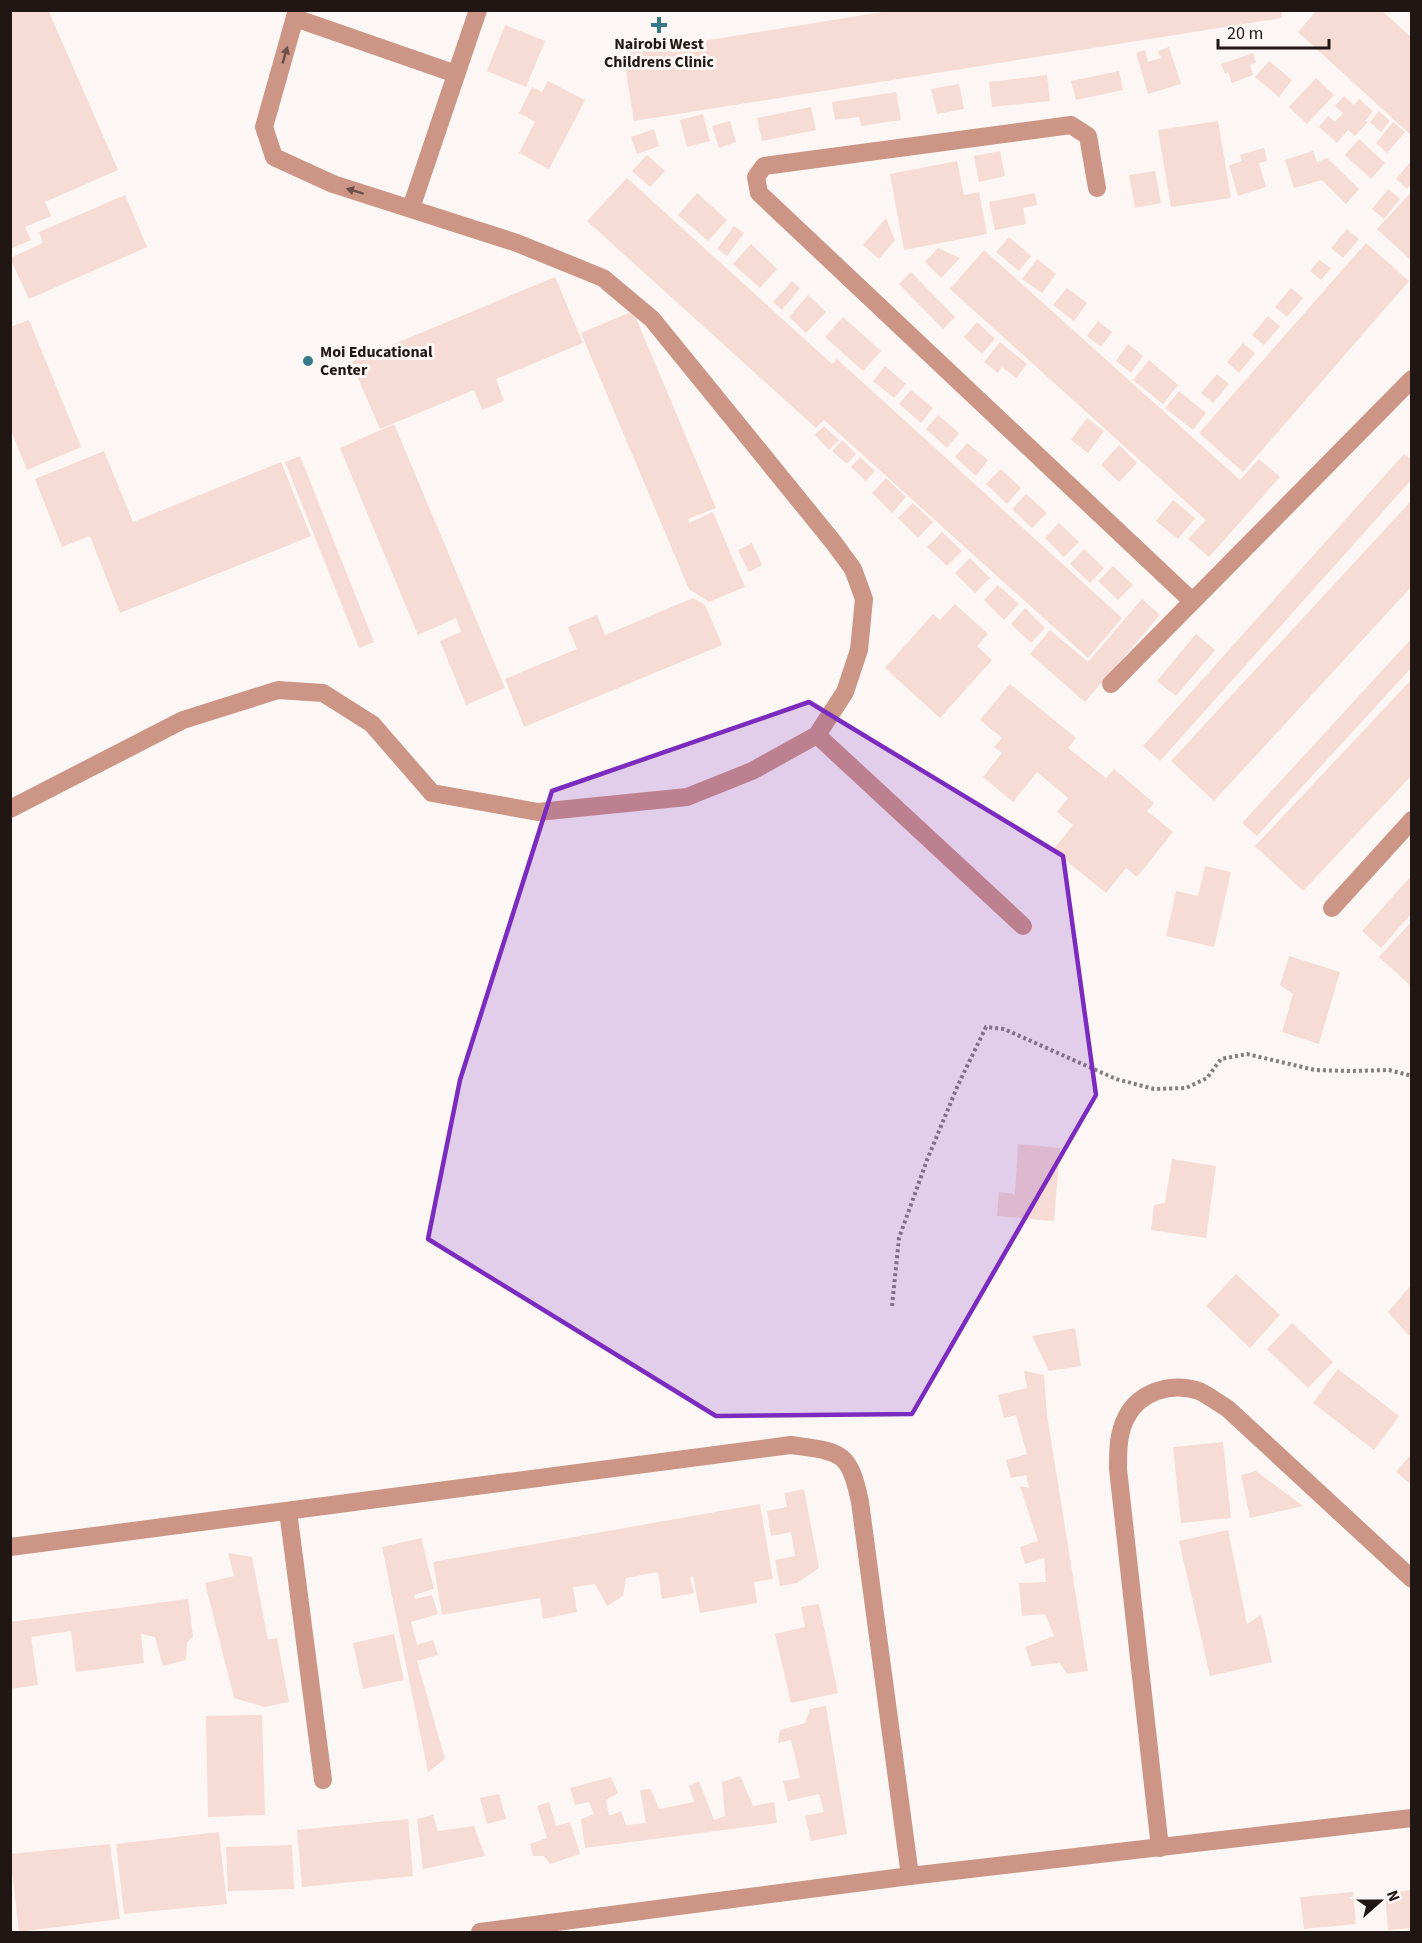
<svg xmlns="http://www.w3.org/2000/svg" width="1422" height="1943" viewBox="0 0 1422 1943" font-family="'Source Sans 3',sans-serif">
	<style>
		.building { fill: #f6dcd5 }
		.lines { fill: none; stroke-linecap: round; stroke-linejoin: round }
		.path { stroke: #857e7b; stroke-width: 4; stroke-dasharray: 3 3; stroke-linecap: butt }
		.lane { stroke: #cc9586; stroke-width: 18 }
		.street { stroke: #cc9586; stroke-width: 18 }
		.oneway { fill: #6d5047 }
		.marked { fill: #7b2cbf; fill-opacity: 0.2; stroke: #7b2cbf; stroke-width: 4.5; stroke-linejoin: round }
		.poi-dot { fill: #367a8a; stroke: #fcf7f5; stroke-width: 2 }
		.labels { text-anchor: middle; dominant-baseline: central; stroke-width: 6; stroke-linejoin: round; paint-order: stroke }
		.poi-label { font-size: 16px; font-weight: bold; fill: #201714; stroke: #fcf7f5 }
	</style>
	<rect width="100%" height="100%" fill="#fcf7f5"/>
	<g class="building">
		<polygon points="10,10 48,10 118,170 45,202 51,216 25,227 31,240 10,249"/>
		<polygon points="894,10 1281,10 1282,18 634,121 623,54"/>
		<polygon points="1317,10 1381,10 1412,38 1412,136 1298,32"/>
		<polygon points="505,25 545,41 526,87 487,71"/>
		<polygon points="1169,47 1181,84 1148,94 1136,53 1145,50 1148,62 1161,58 1158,51"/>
		<polygon points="1253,53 1256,62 1250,65 1253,75 1232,83 1228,72 1225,74 1221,64"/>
		<polygon points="1269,61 1292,80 1279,97 1255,77"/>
		<polygon points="1119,71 1123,90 1076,100 1071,81"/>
		<polygon points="1047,75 1050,101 992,107 989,82"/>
		<polygon points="1316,78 1334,95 1307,124 1289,107"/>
		<polygon points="548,81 585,100 549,169 519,153 535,122 519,113 532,87 542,92"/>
		<polygon points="959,84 964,109 937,114 931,89"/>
		<polygon points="896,92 901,120 861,126 859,117 835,120 832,102"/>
		<polygon points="1344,96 1354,105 1359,99 1373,111 1365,121 1368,122 1355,136 1348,130 1337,143 1319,127 1328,116 1335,122 1343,113 1335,106"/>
		<polygon points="811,107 816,130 762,141 757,118"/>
		<polygon points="1379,111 1390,121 1381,132 1370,122"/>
		<polygon points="703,114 710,141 687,147 680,120"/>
		<polygon points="730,121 736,142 719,148 712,126"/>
		<polygon points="1218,121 1231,198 1171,207 1158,130"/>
		<polygon points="1393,122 1405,132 1387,153 1376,143"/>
		<polygon points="654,129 659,146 637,154 631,137"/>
		<polygon points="1359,139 1385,163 1371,179 1345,155"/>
		<polygon points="1264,148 1267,161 1259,163 1266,187 1238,196 1229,165 1242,161 1240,155"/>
		<polygon points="1000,151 1005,176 979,182 974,156"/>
		<polygon points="1313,151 1317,162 1327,158 1359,189 1346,204 1322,180 1294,188 1285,160"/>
		<polygon points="647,155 665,171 650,187 632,171"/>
		<polygon points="1412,160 1412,184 1407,189 1396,179"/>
		<polygon points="957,161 964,195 979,192 987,234 904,250 890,174"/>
		<polygon points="1155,171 1161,203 1135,208 1129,175"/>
		<polygon points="627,178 832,364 837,359 1122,618 1088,658 824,420 816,428 587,221"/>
		<polygon points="1388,189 1400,199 1384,219 1372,209"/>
		<polygon points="1412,191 1412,261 1377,229"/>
		<polygon points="697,193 727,220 708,241 678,215"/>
		<polygon points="1035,193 1037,205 1023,208 1026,224 995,230 989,202"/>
		<polygon points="125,195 147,247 29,299 10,258 43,243 39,232"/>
		<polygon points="886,218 895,240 879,259 863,245"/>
		<polygon points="734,226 744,233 727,256 717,249"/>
		<polygon points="1347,229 1359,239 1343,258 1331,248"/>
		<polygon points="1009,237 1031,256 1019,271 996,252"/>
		<polygon points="1366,243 1409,281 1243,472 1199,433"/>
		<polygon points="751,244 777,269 760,288 733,264"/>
		<polygon points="938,248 960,258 941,278 925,262"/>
		<polygon points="984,250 1240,480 1259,459 1280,477 1209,557 1188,539 1206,520 950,289"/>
		<polygon points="1037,259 1056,274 1042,293 1022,279"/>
		<polygon points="1319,260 1331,268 1321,280 1310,271"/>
		<polygon points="911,272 955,317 943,329 899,284"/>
		<polygon points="555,277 583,343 496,379 504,401 482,410 474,390 380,429 351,362"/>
		<polygon points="792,281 800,288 782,310 773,302"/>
		<polygon points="1067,288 1087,303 1074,321 1053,305"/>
		<polygon points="1291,288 1303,298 1287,317 1275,307"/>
		<polygon points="808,295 826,312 806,333 789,317"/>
		<polygon points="633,311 716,508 688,519 689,523 713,512 745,587 709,602 689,589 581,333"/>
		<polygon points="1268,316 1280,326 1264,345 1252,335"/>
		<polygon points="843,317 881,351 863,371 825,337"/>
		<polygon points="29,320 81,447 27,470 10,428 10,327"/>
		<polygon points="1098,321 1112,332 1101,347 1087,336"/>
		<polygon points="977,322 995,339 982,354 964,337"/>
		<polygon points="1000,342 1027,364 1016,378 1002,367 998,373 984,362"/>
		<polygon points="1243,343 1255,353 1239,373 1227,362"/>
		<polygon points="1128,344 1143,356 1131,373 1116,361"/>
		<polygon points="1149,360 1178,385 1163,404 1133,380"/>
		<polygon points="885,366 906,384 894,398 873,381"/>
		<polygon points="1217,374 1229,384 1213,403 1201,393"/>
		<polygon points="911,390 933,408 921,423 899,404"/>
		<polygon points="1179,391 1206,413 1193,430 1165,408"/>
		<polygon points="938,415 959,433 947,448 926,429"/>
		<polygon points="1087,418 1104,431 1088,453 1071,440"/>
		<polygon points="394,424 505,688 466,705 440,641 461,632 456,618 418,635 340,448"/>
		<polygon points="824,426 839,440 829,450 815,435"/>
		<polygon points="842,440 856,454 847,464 832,451"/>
		<polygon points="967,443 988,460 976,476 955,457"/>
		<polygon points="1119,445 1137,463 1119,482 1101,465"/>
		<polygon points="104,451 133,522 281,462 311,536 120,613 90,536 62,547 35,479"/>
		<polygon points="1404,454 1412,460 1412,479 1160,761 1143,746"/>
		<polygon points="300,456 374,642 359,648 285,462"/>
		<polygon points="860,457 875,471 866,481 851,467"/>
		<polygon points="1001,469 1021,488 1007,504 986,484"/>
		<polygon points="886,478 906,497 892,513 872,493"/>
		<polygon points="1026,494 1047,513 1032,528 1012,509"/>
		<polygon points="1173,500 1195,518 1178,539 1156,521"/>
		<polygon points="1412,500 1412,586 1214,801 1171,761"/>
		<polygon points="913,503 933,522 918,538 898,518"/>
		<polygon points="1059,523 1079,542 1064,557 1045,538"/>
		<polygon points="942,532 962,551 947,566 927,547"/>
		<polygon points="752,543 762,565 749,572 738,550"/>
		<polygon points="1084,549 1104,568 1090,583 1070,564"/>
		<polygon points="970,558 990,578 975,593 955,573"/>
		<polygon points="1113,566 1133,585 1118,600 1098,581"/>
		<polygon points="998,585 1019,604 1004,620 984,600"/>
		<polygon points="693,598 705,605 722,645 524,727 505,679 577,649 568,627 597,615 605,635"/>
		<polygon points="1142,599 1160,615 1085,702 1030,654 1050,630 1088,662"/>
		<polygon points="955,604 988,634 977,646 992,660 940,718 885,668 933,614 940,620"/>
		<polygon points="1025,608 1045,628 1031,643 1011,624"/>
		<polygon points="1196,634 1215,650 1176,696 1157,681"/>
		<polygon points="1412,638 1412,667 1257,836 1242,823"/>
		<polygon points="1412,679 1412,775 1303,891 1255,846"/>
		<polygon points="1010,684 1076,738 1068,748 1106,778 1114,769 1154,803 1147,811 1173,832 1137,877 1126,868 1106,893 1053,850 1073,825 1057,812 1068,798 1037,772 1013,802 983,777 1002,753 994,747 1002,738 980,720"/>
		<polygon points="1205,866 1231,872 1214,947 1166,936 1176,891 1198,896"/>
		<polygon points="1412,875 1412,913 1381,948 1362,931"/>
		<polygon points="1412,921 1412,987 1379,957"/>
		<polygon points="1289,956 1340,972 1319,1044 1282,1032 1293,994 1280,985"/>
		<polygon points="1018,1144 1060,1148 1054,1221 997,1216 999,1192 1015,1194"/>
		<polygon points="1172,1159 1216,1166 1206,1238 1151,1230 1154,1205 1165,1203"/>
		<polygon points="1236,1274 1280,1315 1250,1348 1206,1306"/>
		<polygon points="1412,1284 1412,1332 1409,1336 1388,1312"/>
		<polygon points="1292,1323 1333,1362 1308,1388 1267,1349"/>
		<polygon points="1075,1328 1081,1366 1049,1371 1032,1336"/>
		<polygon points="1338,1369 1399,1416 1374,1450 1313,1403"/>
		<polygon points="1024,1371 1044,1375 1047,1415 1088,1671 1067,1674 1060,1663 1032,1666 1025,1647 1054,1636 1045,1614 1022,1616 1019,1583 1046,1582 1044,1558 1025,1564 1020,1547 1038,1541 1020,1486 1029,1488 1026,1475 1011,1478 1006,1460 1027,1454 1016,1415 1004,1418 998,1395 1027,1388"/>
		<polygon points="1223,1442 1231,1518 1181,1523 1173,1447"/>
		<polygon points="1412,1453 1412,1485 1396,1472"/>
		<polygon points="1256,1471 1303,1506 1250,1518 1241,1475"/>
		<polygon points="804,1489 819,1568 797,1583 780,1586 775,1560 795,1556 791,1532 771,1536 767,1511 787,1507 784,1493"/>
		<polygon points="760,1504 773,1579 754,1582 757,1603 700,1613 693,1576 690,1577 694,1593 662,1599 658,1572 626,1578 623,1596 607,1606 595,1584 573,1587 577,1612 543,1619 540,1598 442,1615 433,1562"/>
		<polygon points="1228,1530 1247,1624 1261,1615 1272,1662 1210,1676 1179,1541"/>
		<polygon points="421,1538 434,1589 414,1595 415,1599 432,1595 438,1614 411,1622 417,1645 433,1640 438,1655 417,1661 445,1759 428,1772 382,1547"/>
		<polygon points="228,1553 252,1557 268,1640 277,1638 289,1702 264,1707 234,1698 205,1583 234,1576"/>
		<polygon points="188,1599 193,1636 187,1643 186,1660 163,1666 155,1637 141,1634 144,1663 76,1672 71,1631 31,1637 38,1685 10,1689 10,1622"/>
		<polygon points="819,1604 838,1693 791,1703 775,1634 805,1627 801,1607"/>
		<polygon points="394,1634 404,1680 363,1689 353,1643"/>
		<polygon points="826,1706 847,1834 811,1841 805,1816 824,1812 819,1794 788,1801 783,1781 800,1778 791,1740 778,1743 780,1730 805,1723 810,1709"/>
		<polygon points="262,1715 265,1815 208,1817 206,1716"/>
		<polygon points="740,1776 753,1806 774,1802 777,1823 585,1848 581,1819 594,1814 589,1802 575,1805 570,1788 611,1777 618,1793 606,1800 609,1816 621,1811 626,1825 646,1823 640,1790 651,1789 659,1809 694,1802 689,1786 699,1781 714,1820 725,1816 722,1782"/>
		<polygon points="499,1794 506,1819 487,1824 480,1798"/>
		<polygon points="549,1802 556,1826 570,1822 580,1854 550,1864 544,1856 533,1856 530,1844 547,1838 537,1806"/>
		<polygon points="433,1815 438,1831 474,1826 485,1856 423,1869 417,1819"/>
		<polygon points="408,1819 413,1876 302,1887 297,1830"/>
		<polygon points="219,1832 227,1904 124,1914 116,1844"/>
		<polygon points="110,1844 120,1919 19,1932 10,1854"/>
		<polygon points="292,1845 294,1889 228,1891 226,1847"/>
		<polygon points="1412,1890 1412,1928 1388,1930 1385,1893"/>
		<polygon points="1353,1892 1356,1924 1304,1929 1300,1897"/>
	</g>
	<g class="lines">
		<polyline class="path" points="892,1306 899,1238 927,1160 958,1085 986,1027 1004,1029 1116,1079 1154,1089 1186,1088 1207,1078 1221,1059 1247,1054 1315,1070 1351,1071 1389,1070 1412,1076"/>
		<polyline class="lane" points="817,735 1023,926"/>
		<g class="street">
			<polyline points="295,18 456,74"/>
			<polyline points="1097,188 1088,136 1071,125 764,166 756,177 759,193 1192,601"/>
			<polyline points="411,208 478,10"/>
			<polyline points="1111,684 1412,379"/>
			<polyline points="10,809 183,720 278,690 323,693 372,724 432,793 538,812 687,797 752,771 817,735 845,692 859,650 864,599 853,569 834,543 652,319 603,278 517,243 333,184 274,157 264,127 297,10"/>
			<polyline points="1332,908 1412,820"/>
			<polyline points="288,1511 323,1780"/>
			<path d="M10 1547 791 1445C841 1452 849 1450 860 1502L910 1876"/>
			<path d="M1160 1848 1118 1469C1118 1452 1118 1433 1126 1418 1139 1391 1172 1382 1199 1391 1208 1395 1218 1403 1227 1408L1412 1579"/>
			<polyline points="480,1932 910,1876 1412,1818"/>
		</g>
	</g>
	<defs><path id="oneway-solid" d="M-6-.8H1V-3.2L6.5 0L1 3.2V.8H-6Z" transform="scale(1.5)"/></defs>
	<g class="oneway">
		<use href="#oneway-solid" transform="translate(285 55) rotate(-74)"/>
		<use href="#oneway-solid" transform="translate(355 191) rotate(-163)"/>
	</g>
	<path class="marked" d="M809 702 1063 856 1096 1095 912 1414 716 1416 428 1239 460 1080 552 791Z"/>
	<g class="poi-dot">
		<path d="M656 16h6v6h6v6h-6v6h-6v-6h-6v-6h6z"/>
		<circle cx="308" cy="361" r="6"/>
	</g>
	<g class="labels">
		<g class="poi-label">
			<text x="659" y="44">Nairobi West<tspan x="659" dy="18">Childrens Clinic</tspan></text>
			<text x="320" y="352" text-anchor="start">Moi Educational<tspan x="320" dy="18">Center</tspan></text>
		</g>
	</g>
	<rect width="1422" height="1943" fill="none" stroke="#201714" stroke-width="24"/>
	<g transform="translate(1380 1901) rotate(69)" stroke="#fcf7f5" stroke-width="4.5" paint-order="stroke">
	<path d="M0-4.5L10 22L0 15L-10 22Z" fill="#201714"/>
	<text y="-9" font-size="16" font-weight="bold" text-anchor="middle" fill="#201714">N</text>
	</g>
	<path d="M1218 39v9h111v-9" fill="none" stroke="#201714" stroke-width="3"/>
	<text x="1227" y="39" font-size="18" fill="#201714" stroke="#fcf7f5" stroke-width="4.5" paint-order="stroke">20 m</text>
</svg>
